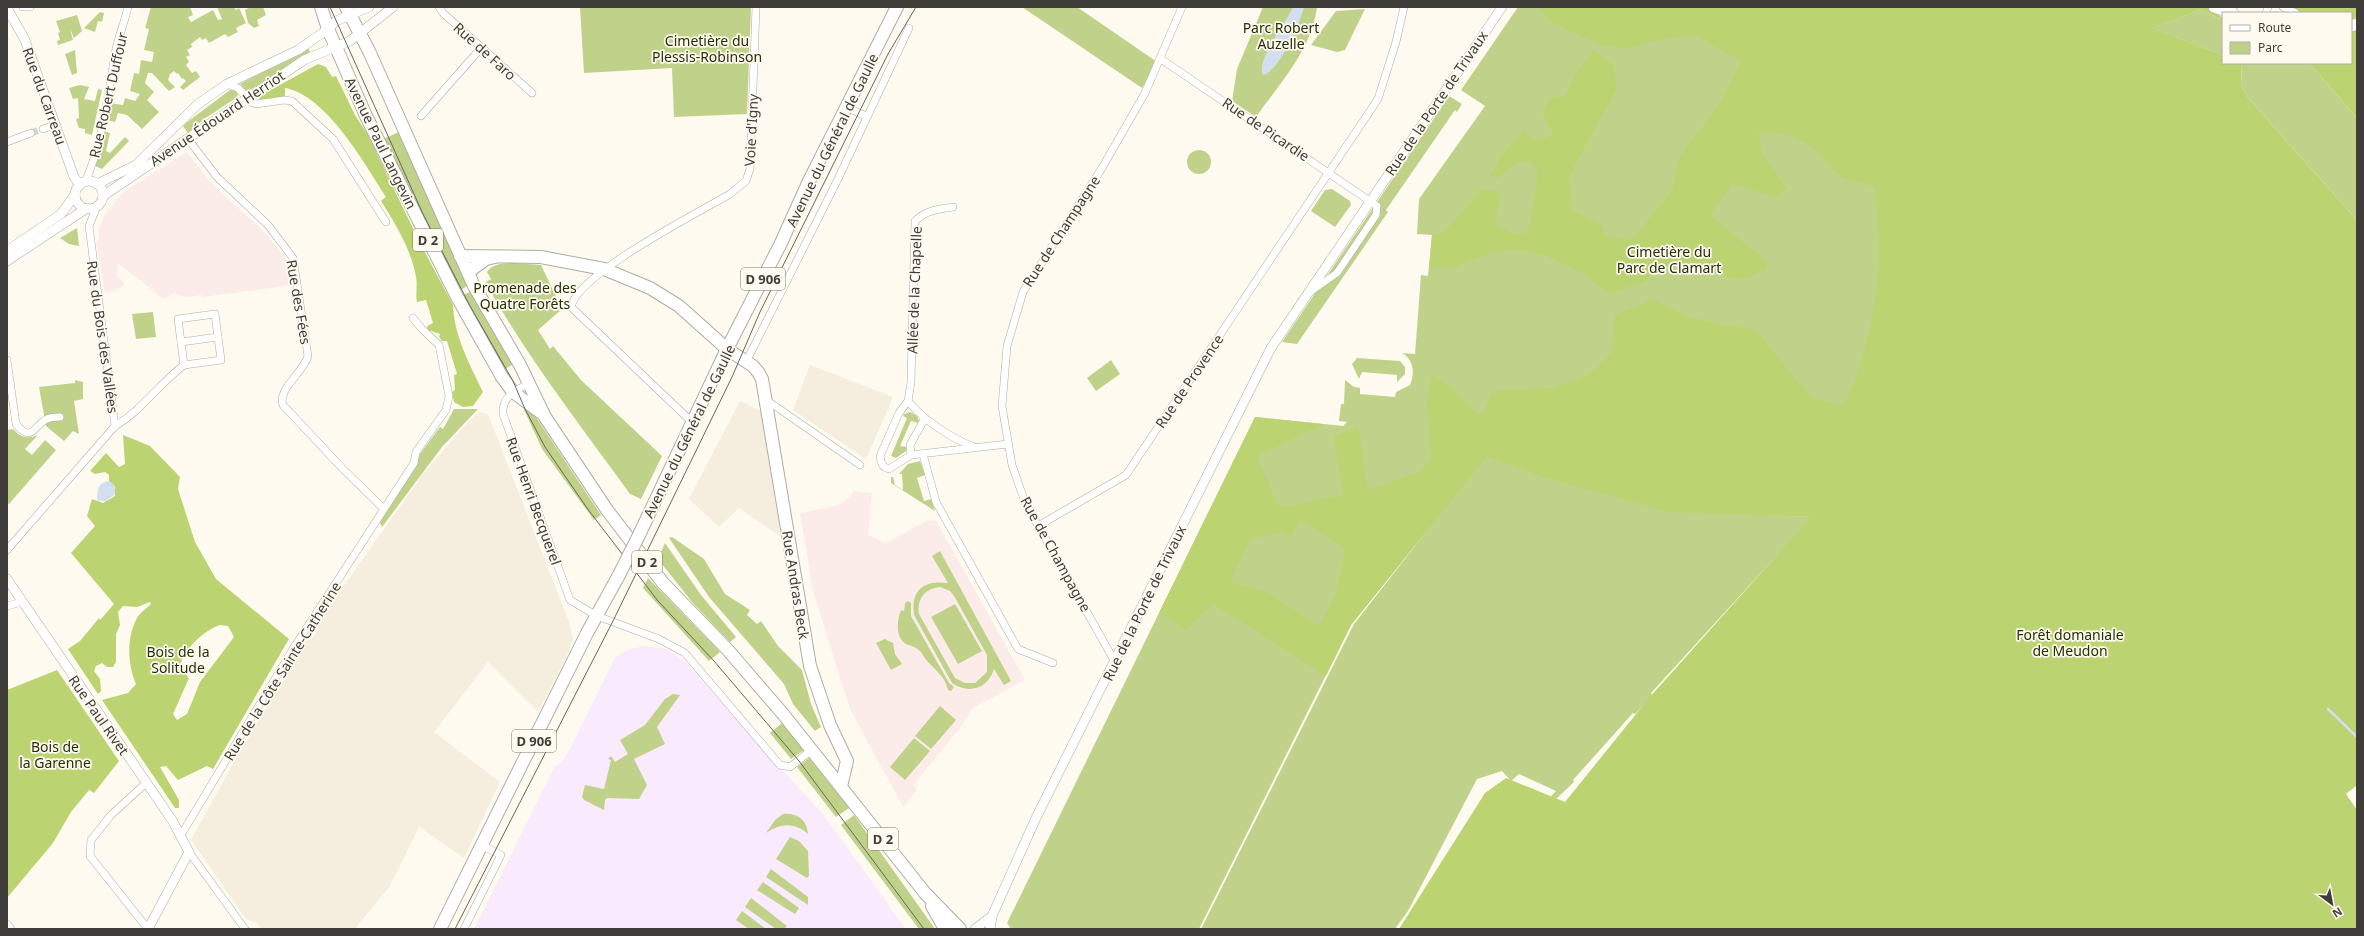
<svg xmlns="http://www.w3.org/2000/svg" width="2364" height="936" viewBox="0 0 2364 936" font-family="'Noto Sans',sans-serif">
	<style>
		.built { fill: #f5eede }
		.education { fill: #fcece9 }
		.medical { fill: #faeafd }
		.green { fill: #c0d289; fill-rule: evenodd }
		.forest { fill: #bcd372; fill-rule: evenodd }
		.water { fill: #d3deef }
		.lines { fill: none; stroke-linecap: round; stroke-linejoin: round }
		.stream { stroke: #d3deef; stroke-width: 2.5 }
		.minor-tunnel { stroke: #d8d4cb; stroke-width: 7; stroke-dasharray: 7 3.5; stroke-linecap: butt }
		.minor-casing { stroke: #b0aca4; stroke-width: 8 }
		.tertiary-casing { stroke: #b0aca4; stroke-width: 10 }
		.secondary-casing { stroke: #b0aca4; stroke-width: 12 }
		.primary-casing { stroke: #b0aca4; stroke-width: 14 }
		.minor { stroke: #fff; stroke-width: 7 }
		.tertiary { stroke: #fff; stroke-width: 9 }
		.secondary { stroke: #fff; stroke-width: 11 }
		.primary { stroke: #fff; stroke-width: 12 }
		.tram { stroke: #686661; stroke-width: 1 }
		.primary-bridge-casing { stroke: #b0aca4; stroke-width: 14; stroke-linecap: butt }
		.primary-bridge { stroke: #fff; stroke-width: 12 }
		.labels { text-anchor: middle; dominant-baseline: central; stroke-width: 3.5; stroke-linejoin: round; paint-order: stroke }
		.shield { fill: #fefaf0; stroke: #787670; stroke-width: 1 }
		.shield-label { font-size: 13px; font-weight: bold; fill: #3e3d39 }
		.park-label { font-size: 14px; fill: #262e05; stroke: #fefaf0 }
		.street-label { font-size: 14px; fill: #3e3d39; stroke: #fefaf0 }
	</style>
	<rect width="100%" height="100%" fill="#fefaf0"/>
	<g class="built">
		<polygon points="810,365 893,397 866,459 793,410"/>
		<polygon points="740,401 761,411 781,537 739,508 719,527 689,499"/>
		<polygon points="479,412 488,414 569,622 573,639 566,658 538,712 488,662 434,732 500,782 464,858 419,827 390,886 356,927 359,929 260,929 258,924 246,919 191,840 234,762 307,639 311,640 314,636 317,631 314,628 423,474 466,424"/>
	</g>
	<g class="education">
		<polygon points="187,152 211,183 260,228 285,256 293,285 202,297 202,295 187,297 171,294 167,298 162,298 118,263 117,275 125,284 116,291 105,293 96,241 99,240 99,228 106,213 122,193"/>
		<polygon points="853,491 872,493 868,535 886,543 926,521 934,520 937,522 1025,680 973,708 960,728 913,785 917,790 903,807 850,709 813,591 800,513 836,506 850,498"/>
	</g>
	<polygon class="medical" points="645,646 667,649 686,662 754,740 823,814 906,929 474,929 554,768 561,762 570,749 616,656 630,649"/>
	<g class="green">
		<polygon points="151,7 190,7 193,15 188,17 191,22 213,10 218,20 222,19 217,7 234,7 236,10 239,8 246,23 236,28 238,32 228,37 225,34 209,43 206,38 202,40 200,37 191,44 192,47 187,50 190,55 186,57 189,62 186,65 192,73 196,71 200,77 183,90 180,87 186,81 183,78 182,79 178,73 177,74 174,71 170,74 168,80 175,87 169,91 152,73 148,73 145,83 154,92 147,100 159,112 142,129 127,115 118,113 115,122 106,120 110,103 123,105 125,98 135,101 140,94 130,91 134,73 139,74 141,60 152,62 154,52 144,50 149,29 145,28"/>
		<polygon points="251,7 263,7 266,15 257,20 259,26 254,28 248,23 245,10"/>
		<polygon points="580,7 751,7 747,114 674,117 672,68 584,73"/>
		<polygon points="1022,7 1077,7 1157,62 1142,88"/>
		<path d="M1263 7H1317C1312 49 1280 83 1256 117L1232 101 1237 69Z"/>
		<path d="M1518 7H2138L1768 515 1812 517 1651 693 1653 696 1635 714 1633 713 1573 780 1574 782 1555 800 1551 796 1556 791 1519 774 1511 781 1502 771 1477 779 1408 911 1395 929H1201L1354 624 1433 523 1351 625 1199 929H1011L1007 923 1255 417 1343 426 1347 422 1339 421 1341 404H1344L1345 380 1354 387 1360 388V394L1395 397 1396 392 1410 385C1415 373 1414 360 1402 353L1415 354 1421 275 1428 276 1432 235 1417 234 1419 199 1485 106 1461 90Z"/>
		<polygon points="1365,9 1345,50 1337,52 1311,45 1336,11"/>
		<polygon points="2200,10 2223,20 2223,55 2151,28"/>
		<polygon points="100,12 104,13 102,22 98,21 95,32 84,28"/>
		<polygon points="77,15 82,31 74,38 70,29 73,40 58,45 57,41 60,40 58,33 60,32 56,21"/>
		<polygon points="308,48 310,52 247,92 240,84"/>
		<polygon points="75,50 77,73 72,75 65,54"/>
		<polygon points="2242,63 2309,63 2357,118 2357,220 2249,99 2241,85"/>
		<polygon points="80,85 89,87 84,99 95,101 98,89 102,90 92,135 85,133 85,129 79,128 76,119 79,118 78,98 73,99 69,88"/>
		<polygon points="230,90 236,91 238,95 236,98 204,119 188,133 183,126 186,123"/>
		<polygon points="1449,96 1462,104 1457,112 1455,110 1386,210 1388,212 1297,344 1282,342"/>
		<polygon points="103,131 110,133 106,151 110,153 125,137 129,141 102,169 95,166"/>
		<polygon points="399,132 471,284 457,292 381,140"/>
		<circle cx="1199" cy="162" r="12"/>
		<polygon points="1332,189 1350,201 1351,205 1335,227 1311,211 1325,190"/>
		<polygon points="77,228 79,246 69,244 60,238"/>
		<path d="M516 263 541 265 562 309 538 330 550 349 553 346 581 380 662 456 641 499 630 494C581 426 529 360 488 287L486 282 491 279 487 272C493 263 506 263 516 263Z"/>
		<polygon points="473,290 514,364 503,370 460,297"/>
		<polygon points="153,312 156,337 136,339 132,314"/>
		<polygon points="1357,358 1400,361 1405,367 1405,374 1397,382 1397,375 1362,372 1359,379 1352,364"/>
		<polygon points="1111,360 1120,374 1096,391 1087,378"/>
		<polygon points="75,380 83,382 83,399 74,401 79,434 73,431 64,441 46,426 39,387 75,383"/>
		<polygon points="521,403 534,414 601,515 594,520 542,449"/>
		<polygon points="454,409 478,409 442,447 382,527 380,523 388,506 416,467 420,454 440,427 443,429"/>
		<polygon points="910,412 917,416 919,421 918,423 911,421 900,446 907,447 906,451 896,458 891,456 907,418 903,416 904,414"/>
		<path d="M13 429C21 438 28 439 38 435L25 449 32 455 45 440 56 450 9 504 7 503V430Z"/>
		<polygon points="920,461 925,475 917,478 924,501 931,499 935,511 891,483 891,477 893,477 895,485 903,490 902,474 899,474 908,464"/>
		<polygon points="672,537 704,559 725,594 750,610 747,615 757,624 761,621 778,646 802,670 811,704 821,727 815,731 793,704 784,684 709,597 669,538"/>
		<polygon points="665,543 701,595 736,637 730,642 692,602 658,559"/>
		<path d="M940 551 1011 681 1004 685 994 669C988 688 970 695 952 683L914 615C911 590 923 580 948 583L932 556ZM940 587 950 591 954 596 987 655V672L975 683H965L955 678 919 614C917 599 924 589 940 587Z"/>
		<polygon points="648,578 720,652 709,661 643,588"/>
		<path d="M908 601 911 603V616L949 683 954 687 951 691 948 690C945 676 936 671 927 661 924 658 923 654 920 651 916 647 911 646 906 644 895 637 897 620 901 610L904 611 905 603Z"/>
		<polygon points="955,604 982,651 958,664 931,617"/>
		<polygon points="885,639 893,643 895,654 902,664 891,670 876,643"/>
		<polygon points="673,694 680,695 657,727 665,744 634,759 647,785 639,799 607,798 605,800 604,810 584,800 582,797 585,785 604,789 611,760 608,759 611,756 615,762 628,754 620,740 645,725 665,699"/>
		<polygon points="940,706 956,720 931,749 915,736"/>
		<polygon points="782,723 804,750 791,759 770,733"/>
		<polygon points="914,738 930,751 905,780 890,767"/>
		<polygon points="809,758 849,808 836,817 797,767"/>
		<path d="M783 814C797 812 807 820 808 834 795 822 780 823 766 833L775 820Z"/>
		<polygon points="854,815 935,929 919,929 841,825"/>
		<polygon points="790,837 799,841 808,851 809,876 807,878 776,859"/>
		<polygon points="771,869 808,897 808,905 766,877"/>
		<polygon points="763,882 799,908 795,914 757,890"/>
		<polygon points="751,898 787,926 784,929 776,929 745,907"/>
		<polygon points="742,911 766,929 749,929 736,920"/>
	</g>
	<g class="forest">
		<path d="M1538 7H2207L2223 18V20L2200 10 2152 28 2223 55V63H2242L2241 85 2249 99 2357 220V785L2346 794 2357 810V929H1399L1485 793 1506 778 1565 802 1649 698 1811 517 1668 512 1543 477 1487 456 1351 625 1326 676 1213 604 1186 630 1159 613 1255 417 1323 424 1257 456 1279 507C1301 506 1322 498 1343 495L1334 436 1358 426 1368 490 1420 472 1431 459 1427 400 1432 375 1447 384 1477 414 1484 411 1491 393 1500 390 1552 388 1589 375 1611 354 1615 315 1653 299 1686 316 1723 325 1755 329 1811 398 1843 406C1866 362 1876 310 1879 261 1880 237 1876 211 1875 187L1842 178 1810 145 1782 133 1758 132 1763 155 1787 189 1776 197 1732 184 1710 215 1767 262 1766 269C1729 289 1735 274 1702 269 1687 266 1672 266 1658 265L1646 281 1609 294 1583 273 1546 256 1520 250 1493 252 1452 268 1429 267 1432 235 1443 233 1483 189 1500 192 1495 225 1518 235 1527 232 1530 224 1538 172 1530 161 1517 162 1498 178 1490 176 1501 156 1523 132 1538 141 1553 135 1542 113 1550 98 1565 96 1576 73 1594 50 1613 65 1617 88 1569 176 1572 211 1600 223 1606 236 1631 240 1672 192 1678 160 1723 98 1741 61 1695 35 1658 40 1629 49 1598 44 1553 23ZM1300 520 1345 549 1337 592 1319 626 1265 591 1230 582 1250 539 1281 533 1291 537Z"/>
		<polygon points="2291,7 2357,7 2357,118 2309,63 2351,63 2351,13 2289,13"/>
		<path d="M318 64 326 67 332 77 336 76 355 115 368 135 419 241 453 305C454 336 470 365 483 392L473 406 463 407 454 402 452 392 455 390 454 375 457 374 447 341H442L439 337 440 334 428 330 427 326 433 323 426 300 417 302C415 293 418 286 416 277 411 249 396 225 381 201L386 197C365 164 326 95 285 88V96L262 101 258 97Z"/>
		<path d="M123 435 150 446 180 477 178 489 195 542 216 579 289 639 213 769 207 766 178 780 166 766 160 767 179 800V808H175L102 700 128 693 136 684C127 664 126 634 139 615 142 611 147 608 151 604L150 602 137 607 123 606 118 612 120 625 116 634V662L113 667H107L102 663 96 666 94 671 100 679 101 691 98 694 68 649 80 641 99 618 100 620 114 604 71 553 95 526 87 516 92 499 103 503 115 496V486L109 481V475L105 472 95 474 90 471 106 453 119 467 125 464ZM220 625 228 626 234 637 200 682 187 714 177 720 173 714 189 678 179 668C184 650 202 631 220 625Z"/>
		<polygon points="57,670 119,761 94,793 89,790 71,812 53,843 7,898 7,690"/>
	</g>
	<g class="water">
		<path d="M1293 7H1304C1300 23 1279 72 1263 75 1256 59 1286 23 1293 7Z"/>
		<path d="M109 481 115 486V494L106 501H99L97 499C98 490 97 483 109 481Z"/>
	</g>
	<g class="lines">
		<polyline class="stream" points="2328,709 2357,737"/>
		<polyline class="minor-tunnel" points="31,133 43,129"/>
		<g class="minor-casing">
			<g id="minor">
				<polyline points="23,7 30,7"/>
				<polyline points="439,7 443,13 532,93"/>
				<polyline points="2283,7 2296,13"/>
				<polyline points="2266,13 2268,7"/>
				<polyline points="1161,59 1377,206 1376,215 1337,273 1310,292"/>
				<polyline points="227,84 238,88 251,102 256,104 284,100 292,101 333,139 386,222"/>
				<polyline points="848,108 866,116"/>
				<polyline points="421,116 481,48"/>
				<polyline points="43,129 55,125"/>
				<path d="M188 139 217 177 268 225 293 258 308 356C304 372 277 389 283 405L342 468 383 508"/>
				<polyline points="7,142 31,133"/>
				<path d="M85 182C101 148 108 96 114 60 116 42 124 25 128 7"/>
				<polyline points="97,206 89,226 115,426"/>
				<polygon points="215,314 221,360 184,365 178,319"/>
				<polyline points="181,342 218,337"/>
				<path d="M7 360 16 424C32 444 34 425 47 419 51 417 56 417 60 417"/>
				<polyline points="746,362 837,181 909,28"/>
				<path d="M529 383C515 391 502 396 503 414L570 600 597 616 659 639 685 653 780 765 790 767 813 749"/>
				<polyline points="765,399 860,465"/>
				<path d="M908 401 911 382 915 221C926 210 939 209 953 207"/>
				<path d="M925 418 910 445 911 455 889 469C882 467 881 463 880 456L899 413 908 401C923 420 951 438 974 447"/>
				<path d="M692 422 571 307C577 274 698 213 730 194L746 181 750 169 756 7"/>
				<polyline points="923,454 936,502 1018,649 1053,663"/>
				<polyline points="911,455 1008,444"/>
				<polyline points="1038,526 1126,475 1378,99 1396,42 1404,7"/>
				<path d="M7 550 115 426C141 411 159 384 184 365"/>
				<polyline points="7,606 22,602"/>
				<polyline points="1115,662 1025,502 1012,465 1002,406 1007,346 1023,292 1102,168 1145,93 1182,7"/>
				<polyline points="146,783 111,815 91,840 90,856 148,929"/>
				<polyline points="181,835 293,649 414,463 416,452 446,410 449,396 439,345 422,329 413,318"/>
				<polyline points="189,852 245,929"/>
				<polyline points="7,924 11,929"/>
				<polyline points="464,929 501,855 481,845"/>
			</g>
		</g>
		<g class="tertiary-casing">
			<g id="tertiary">
				<polyline points="7,8 25,40 74,177 80,185"/>
				<circle cx="89" cy="195" r="14"/>
				<polyline points="97,184 136,165 198,104 227,84 298,50 328,29 336,21 369,7"/>
				<polyline points="103,196 304,60 350,41 393,7"/>
				<polyline points="7,251 61,214 75,195"/>
				<polyline points="7,261 87,208"/>
				<polyline points="7,579 172,820 189,852 148,929"/>
				<polyline points="975,929 992,916"/>
				<polyline points="990,929 992,916 1036,818 1271,348 1502,7"/>
			</g>
		</g>
		<g class="secondary-casing">
			<g id="secondary">
				<polyline points="2214,7 2233,13"/>
				<polyline points="2351,26 2357,24"/>
			</g>
		</g>
		<g class="primary-casing">
			<g id="primary">
				<polyline points="321,7 328,29 366,116 456,295 502,377 513,392 540,412"/>
				<polyline points="346,7 369,51 474,286 520,365 545,417 607,510 663,583 727,649 783,714 925,893 960,929"/>
				<polyline points="460,256 541,257 604,269 650,288 679,306 727,349 753,366 758,372 762,379 769,421 810,666 830,725 847,761 841,786"/>
				<polyline points="468,272 486,259 495,257"/>
				<polyline points="640,533 727,349 781,243 809,181 897,7"/>
				<polyline points="932,906 945,929"/>
				<polyline points="440,929 587,633 619,575"/>
			</g>
		</g>
		<use href="#minor" class="minor"/>
		<use href="#tertiary" class="tertiary"/>
		<use href="#secondary" class="secondary"/>
		<use href="#primary" class="primary"/>
		<g class="tram">
			<polyline points="330,7 423,214 470,306 513,381 525,409 545,447 587,508 658,601 714,661 799,761 924,929"/>
			<polyline points="455,929 613,621 732,377 760,312 888,54 916,7"/>
		</g>
		<g class="primary-bridge-casing">
			<polyline id="primary-bridge" points="619,575 640,533"/>
		</g>
		<use href="#primary-bridge" class="primary-bridge"/>
	</g>
	<g class="labels">
		<g class="shield">
			<rect x="413" y="229" width="30" height="22" rx="3"/>
			<rect x="741" y="268" width="44" height="22" rx="3"/>
			<rect x="632" y="551" width="30" height="22" rx="3"/>
			<rect x="512" y="730" width="44" height="22" rx="3"/>
			<rect x="868" y="828" width="30" height="22" rx="3"/>
		</g>
		<g class="shield-label">
			<text x="428" y="240">D 2</text>
			<text x="763" y="279">D 906</text>
			<text x="647" y="562">D 2</text>
			<text x="534" y="741">D 906</text>
			<text x="883" y="839">D 2</text>
		</g>
		<g class="park-label">
			<text x="1281" y="27">Parc Robert<tspan x="1281" dy="16">Auzelle</tspan></text>
			<text x="707" y="40">Cimetière du<tspan x="707" dy="16">Plessis-Robinson</tspan></text>
			<text x="1669" y="251">Cimetière du<tspan x="1669" dy="16">Parc de Clamart</tspan></text>
			<text x="525" y="287">Promenade des<tspan x="525" dy="16">Quatre Forêts</tspan></text>
			<text x="2070" y="634">Forêt domaniale<tspan x="2070" dy="16">de Meudon</tspan></text>
			<text x="178" y="651">Bois de la<tspan x="178" dy="16">Solitude</tspan></text>
			<text x="55" y="746">Bois de<tspan x="55" dy="16">la Garenne</tspan></text>
		</g>
		<g class="street-label">
			<text transform="translate(485 51) rotate(42)">Rue de Faro</text>
			<text transform="translate(108 95) rotate(-77)">Rue Robert Duffour</text>
			<text transform="translate(45 96) rotate(70)">Rue du Carreau</text>
			<text transform="translate(1436 103) rotate(-56)">Rue de la Porte de Trivaux</text>
			<text transform="translate(217 118) rotate(-34)">Avenue Édouard Herriot</text>
			<text transform="translate(1266 129) rotate(34)">Rue de Picardie</text>
			<text transform="translate(751 130) rotate(-87)">Voie d'Igny</text>
			<text transform="translate(832 140) rotate(-64)">Avenue du Général de Gaulle</text>
			<text transform="translate(381 143) rotate(64)">Avenue Paul Langevin</text>
			<text transform="translate(1061 231) rotate(-57)">Rue de Champagne</text>
			<text transform="translate(914 290) rotate(-88)">Allée de la Chapelle</text>
			<text transform="translate(299 302) rotate(80)">Rue des Fées</text>
			<text transform="translate(103 337) rotate(82)">Rue du Bois des Vallées</text>
			<text transform="translate(1189 381) rotate(-56)">Rue de Provence</text>
			<text transform="translate(689 431) rotate(-64)">Avenue du Général de Gaulle</text>
			<text transform="translate(534 501) rotate(70)">Rue Henri Becquerel</text>
			<text transform="translate(1056 554) rotate(61)">Rue de Champagne</text>
			<text transform="translate(796 585) rotate(81)">Rue Andras Beck</text>
			<text transform="translate(1144 603) rotate(-64)">Rue de la Porte de Trivaux</text>
			<text transform="translate(282 671) rotate(-58)">Rue de la Côte Sainte-Catherine</text>
			<text transform="translate(99 715) rotate(55)">Rue Paul Rivet</text>
		</g>
	</g>
	<rect width="2364" height="936" fill="none" stroke="#3e3d39" stroke-width="16"/>
	<rect x="2222" y="12" width="130" height="52" fill="#fefaf0" stroke="#b1aea7"/>
	<rect x="2230" y="25" width="20" height="6" fill="#ffffff" stroke="#b1aea7"/>
	<text x="2258" y="32" font-size="12" fill="#3e3d39">Route</text>
	<rect x="2230" y="42" width="20" height="12" fill="#c0d289" stroke="#b1aea7"/>
	<text x="2258" y="52" font-size="12" fill="#3e3d39">Parc</text>
	<g transform="translate(2332 904) rotate(148)" stroke="#fefaf0" stroke-width="3" paint-order="stroke">
	<path d="M0-3L7 15L0 10L-7 15Z" fill="#3e3d39"/>
	<text y="-6" font-size="11" font-weight="bold" text-anchor="middle" fill="#3e3d39">N</text>
	</g>
</svg>
